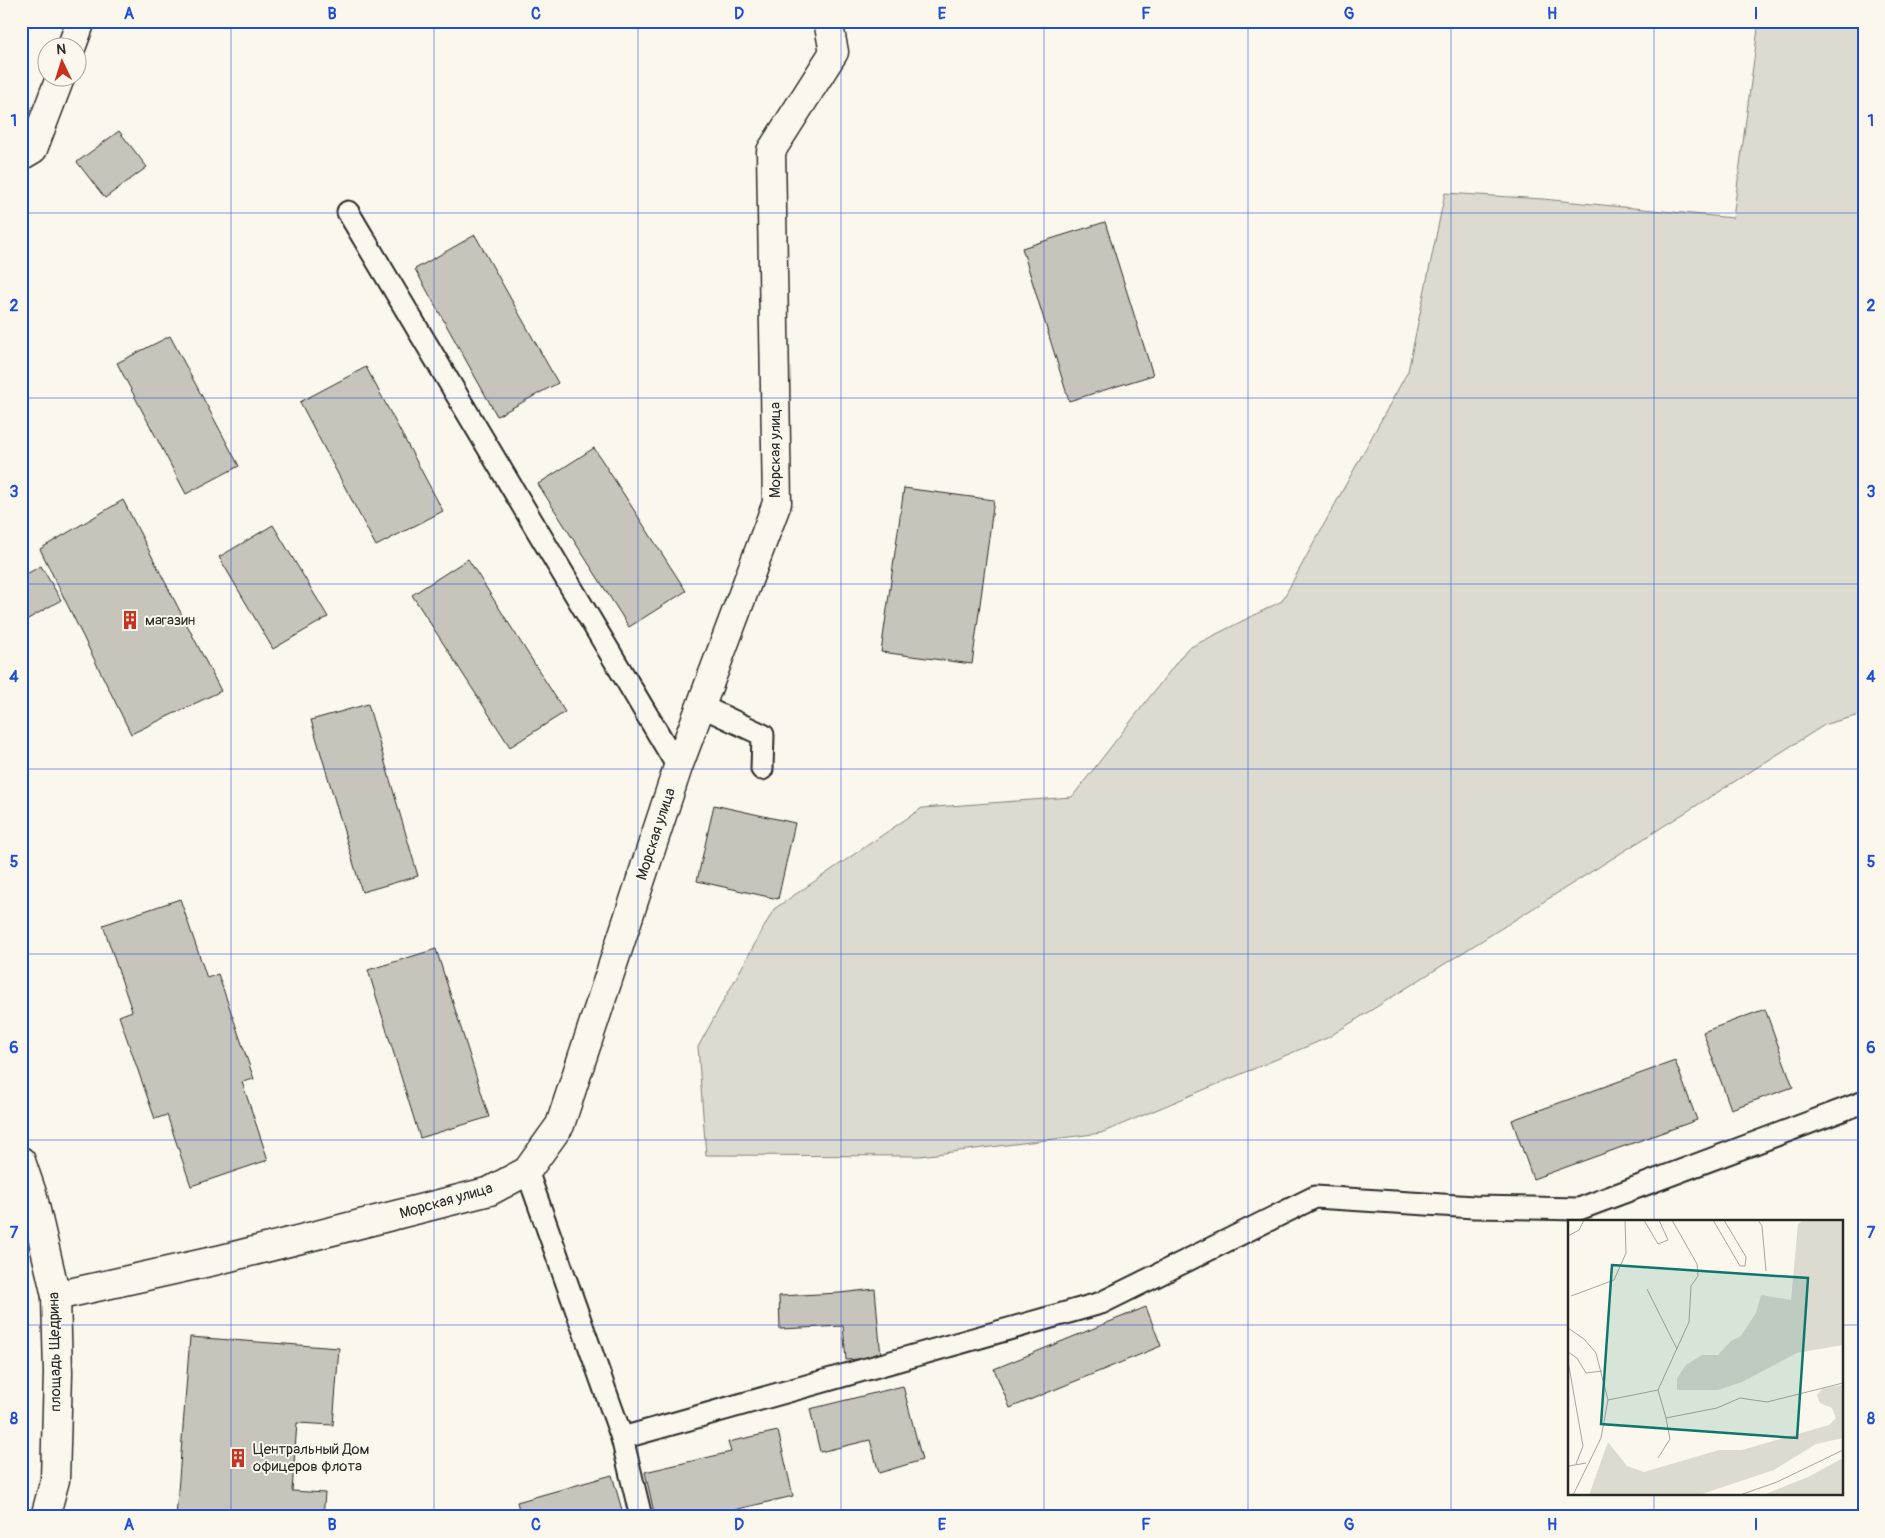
<svg xmlns="http://www.w3.org/2000/svg" width="1885" height="1538" viewBox="0 0 1885 1538" font-family="Pangolin,sans-serif">
	<style>
		.green { fill: #dddad0; stroke: #84827e }
		.building { fill: #c7c4bc; stroke: #2b2b2b }
		.lines { fill: none; stroke-linecap: round; stroke-linejoin: round }
		.lane-casing { stroke: #2b2b2b; stroke-width: 25 }
		.street-casing { stroke: #2b2b2b; stroke-width: 31 }
		.secondary-casing { stroke: #2b2b2b; stroke-width: 31 }
		.lane { stroke: #fbf7ec; stroke-width: 21 }
		.street { stroke: #fbf7ec; stroke-width: 28 }
		.secondary { stroke: #fbf7ec; stroke-width: 28 }
		.grid { fill: none; stroke: #1d4ed8; stroke-width: 1; stroke-opacity: 0.55 }
		.labels { text-anchor: middle; dominant-baseline: central; stroke-width: 4; stroke-linejoin: round; paint-order: stroke }
		.street-label { font-size: 15px; fill: #2b2b2b; stroke: #fbf7ec }
		.poi-label { font-size: 15px; fill: #2b2b2b; stroke: #fbf7ec; text-anchor: start }
		.inset-road { fill: none; stroke: #a8a59f; stroke-width: 1 }
		.view { fill: #0f766e; fill-opacity: 0.15; stroke: #0f766e; stroke-width: 2.5 }
		.inset-edge { fill: none; stroke: #2b2b2b; stroke-width: 2.5 }
		.neatline { fill: none; stroke: #1d4ed8; stroke-width: 2 }
		.grid-label { font-size: 16px; text-anchor: middle; font-weight: bold; fill: #1d4ed8 }
	</style>
	<rect width="100%" height="100%" fill="#fbf7ec"/>
	<filter id="ink" filterUnits="userSpaceOnUse"><feTurbulence type="fractalNoise" baseFrequency=".02" numOctaves="2"/><feDisplacementMap in="SourceGraphic" scale="10" xChannelSelector="R" yChannelSelector="G"/><feConvolveMatrix kernelMatrix="1 2 1 2 8 2 1 2 1" color-interpolation-filters="sRGB"/></filter>
	<g filter="url(#ink)">
		<polygon class="green" points="1759,21 1864,21 1864,714 1826,724 1327,1038 1101,1133 920,1156 706,1155 698,1047 774,909 922,808 1072,797 1187,649 1282,601 1408,371 1445,193 1543,199 1733,218"/>
		<g class="building">
			<polygon points="119,131 147,167 105,198 77,162"/>
			<polygon points="1105,222 1153,375 1069,401 1022,248"/>
			<polygon points="475,235 558,383 497,416 415,269"/>
			<polygon points="170,336 239,466 186,494 117,363"/>
			<polygon points="366,367 443,511 376,546 300,402"/>
			<polygon points="594,448 686,591 629,627 538,484"/>
			<polygon points="904,488 994,500 972,664 881,652"/>
			<polygon points="123,500 221,691 131,734 40,549"/>
			<polygon points="273,525 328,617 273,649 219,557"/>
			<polygon points="468,559 565,712 510,747 412,595"/>
			<polygon points="41,566 61,600 21,623 21,577"/>
			<polygon points="368,704 418,876 362,892 311,720"/>
			<polygon points="714,805 795,823 778,899 697,881"/>
			<polygon points="180,899 207,978 218,974 254,1079 242,1082 268,1160 191,1186 167,1115 155,1119 119,1016 132,1011 103,925"/>
			<polygon points="436,949 489,1117 420,1138 368,970"/>
			<polygon points="1765,1009 1793,1087 1731,1109 1703,1032"/>
			<polygon points="1675,1061 1697,1120 1533,1179 1512,1120"/>
			<polygon points="875,1289 881,1357 846,1360 843,1326 780,1329 779,1296 840,1293"/>
			<polygon points="1146,1307 1161,1346 1010,1408 994,1369"/>
			<polygon points="190,1337 339,1348 333,1425 297,1423 292,1491 325,1493 323,1517 176,1517"/>
			<polygon points="903,1386 922,1460 879,1473 870,1440 820,1452 810,1409"/>
			<polygon points="778,1431 793,1496 705,1517 655,1517 645,1472 731,1452 728,1442"/>
			<polygon points="612,1475 624,1517 521,1517 517,1502"/>
		</g>
		<g class="lines">
			<g class="lane-casing">
				<g id="lane">
					<polyline points="348,212 678,767"/>
					<polyline points="701,706 763,735 762,769"/>
					<polyline points="527,1171 622,1438 1101,1303 1315,1197 1474,1207 1579,1209 1864,1102"/>
					<polyline points="622,1438 641,1517"/>
				</g>
			</g>
			<g class="street-casing">
				<g id="street">
					<polyline points="71,48 81,21"/>
					<polyline points="21,156 33,149 60,78"/>
					<polyline points="56,1296 218,1260 490,1191 527,1171 560,1125 678,767 777,503 771,151 834,52 828,21"/>
				</g>
			</g>
			<g class="secondary-casing">
				<polyline id="secondary" points="21,1161 32,1193 56,1296 58,1373 55,1480 45,1517"/>
			</g>
			<use href="#lane" class="lane"/>
			<use href="#street" class="street"/>
			<use href="#secondary" class="secondary"/>
		</g>
	</g>
	<path class="grid" d="M231 21V1517M434 21V1517M638 21V1517M841 21V1517M1044 21V1517M1248 21V1517M1451 21V1517M1654 21V1222M21 213H1864M21 398H1864M21 584H1864M21 769H1864M21 954H1864M21 1140H1864M21 1325H1569M1841 1325H1864M1654 1494V1517"/>
	<defs>
		<g id="building-bare" transform="scale(1.5)"><path d="M-4-6H4V6H1V3H-1V6H-4ZM-2.5-4.3h1.7v1.8h-1.7ZM.8-4.3h1.7v1.8H.8ZM-2.5-1h1.7V.8h-1.7ZM.8-1h1.7V.8H.8Z" fill="#c8321e" stroke="#fbf7ec" stroke-width="2.5" paint-order="stroke"/></g>
	</defs>
	<g fill-rule="evenodd">
		<use href="#building-bare" x="130" y="620"/>
		<use href="#building-bare" x="238" y="1458"/>
	</g>
	<g class="labels">
		<g class="street-label">
			<text transform="translate(775 450) rotate(-90)">Морская улица</text>
			<text transform="translate(656 834) rotate(-72)">Морская улица</text>
			<text transform="translate(446 1201) rotate(-16)">Морская улица</text>
			<text transform="translate(55 1352) rotate(-91)">площадь Щедрина</text>
		</g>
		<g class="poi-label">
			<text x="145" y="620">магазин</text>
			<text x="253" y="1449">Центральный Дом<tspan x="253" dy="17">офицеров флота</tspan></text>
		</g>
	</g>
	<g transform="translate(1568 1220)">
		<rect width="275" height="275" fill="#fbf7ec"/>
		<path d="M236 0H275V125L229 133 174 162 150 170H109V158L118 145 134 135H150L163 121 173 116 188 93 193 75 223 80 230 4ZM275 165V218L248 224 206 250 131 275H21L40 222 59 246 76 252 151 230H174L261 205 268 198 264 188 252 183 249 175 255 168ZM275 238V275H195L240 257Z" fill="#dddad0"/>
		<path class="inset-road" d="M76 0 90 24 100 20 91 0M145 0 172 46H177L178 37 156 0M190 0 194 6 198 51M0 16 11 10 16 0M79 69 109 129M3 76 46 60 58 33 57 0M0 108 16 119 28 133 40 180 33 218 5 275M0 132 9 138 18 153 34 151M0 141 15 226 8 244M90 170 98 198 149 188 172 178 199 182 275 163M40 180 90 170 121 102 123 66 130 56 129 44 104 0M90 238 102 219 98 198M0 249 1 246 18 243M172 275 209 262 275 230"/>
		<path class="view" d="M44 45 240 58 229 218 33 204Z"/>
		<rect width="275" height="275" class="inset-edge"/>
	</g>
	<rect width="1885" height="1538" fill="none" stroke="#fbf7ec" stroke-width="55"/>
	<g transform="translate(62 62) rotate(356)"><circle r="24" fill="#fbf7ec" stroke="#a8a59f"/>
	<path d="M0-4L9 19L0 12L-9 19Z" fill="#c8321e"/>
	<text y="-8" font-size="14" font-weight="bold" text-anchor="middle" fill="#2b2b2b">N</text>
	</g>
	<rect x="28" y="28" width="1830" height="1482" class="neatline"/>
	<g class="grid-label">
		<text x="129" y="19">A</text>
		<text x="332" y="19">B</text>
		<text x="536" y="19">C</text>
		<text x="739" y="19">D</text>
		<text x="942" y="19">E</text>
		<text x="1146" y="19">F</text>
		<text x="1349" y="19">G</text>
		<text x="1552" y="19">H</text>
		<text x="1756" y="19">I</text>
		<text x="14" y="126">1</text>
		<text x="1871" y="126">1</text>
		<text x="14" y="311">2</text>
		<text x="1871" y="311">2</text>
		<text x="14" y="497">3</text>
		<text x="1871" y="497">3</text>
		<text x="14" y="682">4</text>
		<text x="1871" y="682">4</text>
		<text x="14" y="867">5</text>
		<text x="1871" y="867">5</text>
		<text x="14" y="1053">6</text>
		<text x="1871" y="1053">6</text>
		<text x="14" y="1238">7</text>
		<text x="1871" y="1238">7</text>
		<text x="14" y="1424">8</text>
		<text x="1871" y="1424">8</text>
		<text x="129" y="1530">A</text>
		<text x="332" y="1530">B</text>
		<text x="536" y="1530">C</text>
		<text x="739" y="1530">D</text>
		<text x="942" y="1530">E</text>
		<text x="1146" y="1530">F</text>
		<text x="1349" y="1530">G</text>
		<text x="1552" y="1530">H</text>
		<text x="1756" y="1530">I</text>
	</g>
</svg>
